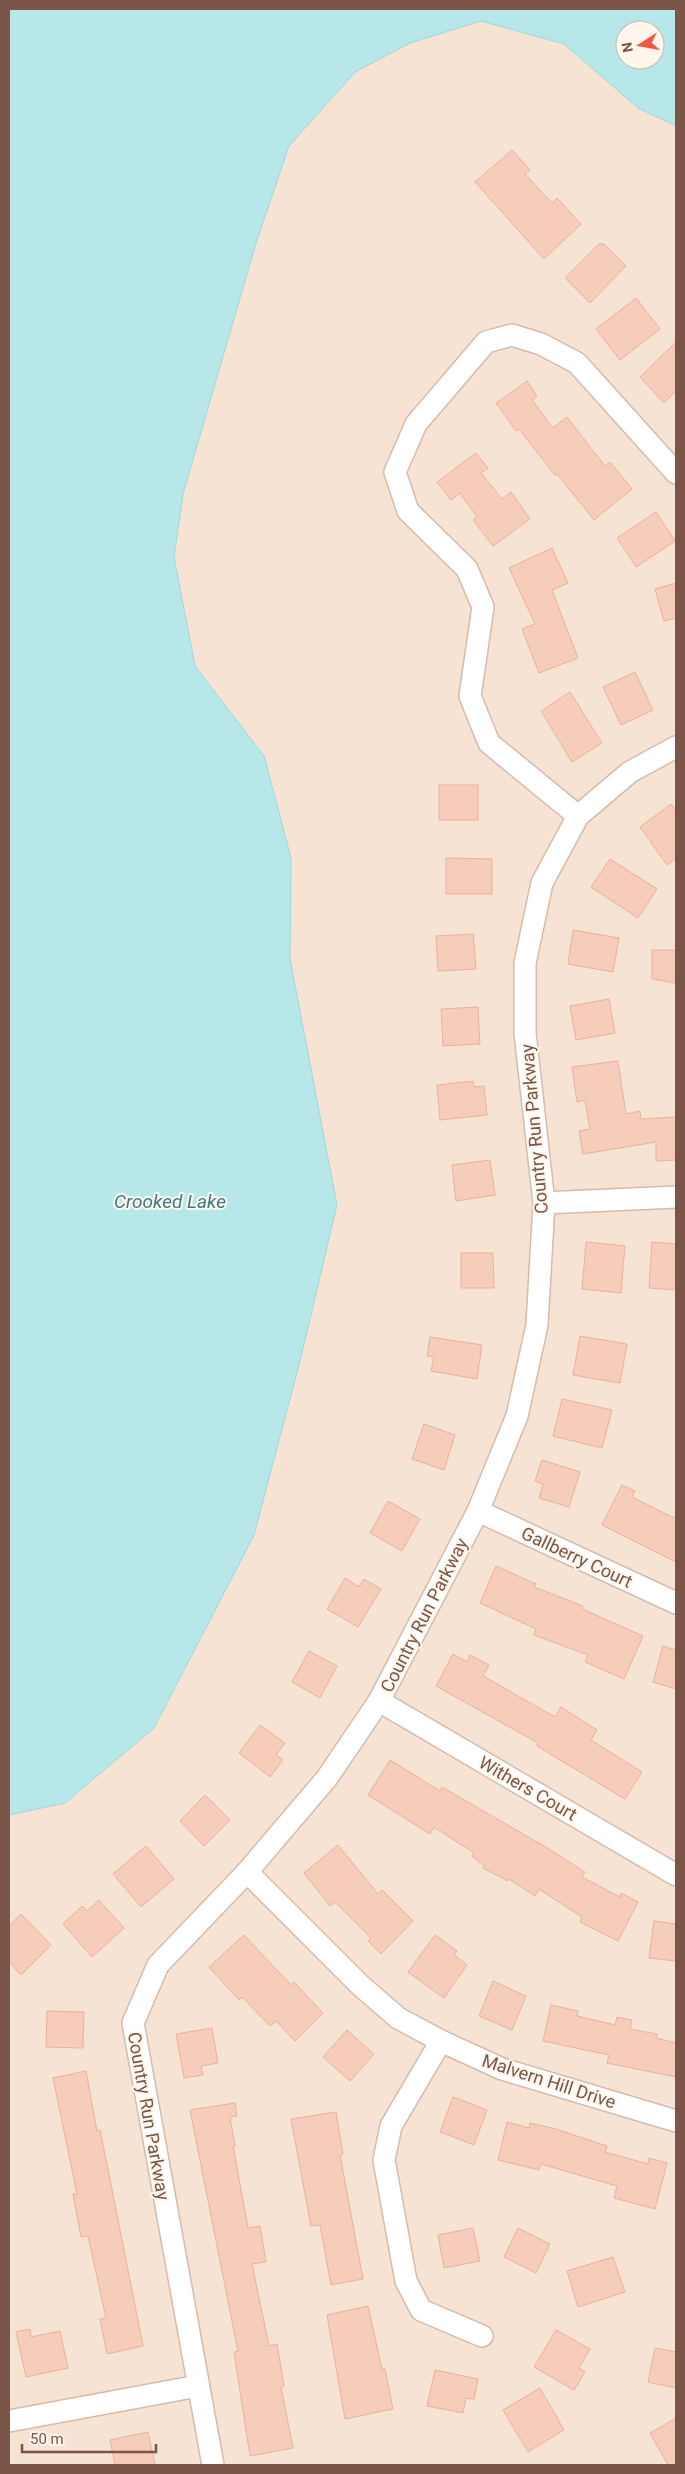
<svg xmlns="http://www.w3.org/2000/svg" width="685" height="2474" viewBox="0 0 685 2474" font-family="Roboto,sans-serif">
	<style>
		.residential { fill: #f6e3d3; fill-rule: evenodd }
		.water { fill: #b8e7ea; stroke: #9dd9dd; fill-rule: evenodd }
		.building { fill: #f6cdbb; stroke: #eab19a }
		.lines { fill: none; stroke-linecap: round; stroke-linejoin: round }
		.minor-casing { stroke: #d4bbad; stroke-width: 24 }
		.minor { stroke: #fff; stroke-width: 21 }
		.labels { text-anchor: middle; dominant-baseline: central; stroke-width: 4; stroke-linejoin: round; paint-order: stroke }
		.street-label { font-size: 18px; fill: #7a5548; stroke: #fff7ee }
		.water-label { font-size: 19px; font-style: italic; fill: #3a7c81; stroke: #fff7ee }
	</style>
	<rect width="100%" height="100%" fill="#fef2e6"/>
	<path class="residential" d="M9 9H676V2465H9ZM625 30H655V60H625Z"/>
	<path class="water" d="M9 9H676V126L638 108 564 44 481 21 410 43 355 72 289 146 256 243 183 494 174 557 195 666 264 756 291 858 290 959 337 1205 300 1361 254 1535 154 1728 65 1803 9 1815ZM625 30H655V60H625Z"/>
	<g class="building">
		<polygon points="512,150 530,170 525,174 552,203 557,198 581,224 544,259 475,182"/>
		<polygon points="599,244 604,244 626,266 590,303 565,278"/>
		<polygon points="636,298 660,329 620,360 596,329"/>
		<polygon points="676,342 676,391 664,403 640,377"/>
		<polygon points="527,381 537,396 532,400 553,428 567,417 605,466 610,462 632,489 594,520 557,474 555,475 519,429 516,431 496,403"/>
		<polygon points="476,453 488,468 481,473 502,499 511,492 530,519 493,546 473,520 477,517 460,493 451,500 437,482"/>
		<polygon points="656,512 675,541 636,567 617,538"/>
		<polygon points="552,548 568,583 552,590 578,658 539,673 522,629 535,624 509,568"/>
		<polygon points="676,583 676,618 664,621 655,589"/>
		<polygon points="635,672 653,710 621,725 603,687"/>
		<polygon points="570,692 602,743 572,762 541,711"/>
		<rect x="439" y="785" width="39" height="35"/>
		<polygon points="671,804 676,811 676,858 667,865 640,827"/>
		<polygon points="446,858 492,859 492,894 446,894"/>
		<polygon points="610,859 657,889 638,918 591,887"/>
		<polygon points="573,930 619,938 613,972 568,964"/>
		<polygon points="473,934 476,969 438,971 436,936"/>
		<polygon points="652,950 676,950 676,983 652,979"/>
		<polygon points="609,999 615,1033 576,1040 570,1006"/>
		<polygon points="478,1007 480,1044 443,1046 441,1009"/>
		<polygon points="618,1061 626,1114 640,1111 641,1119 676,1117 676,1160 656,1161 656,1142 583,1154 579,1131 590,1129 585,1100 577,1102 572,1067"/>
		<polygon points="473,1081 474,1087 484,1086 487,1115 440,1120 437,1085"/>
		<polygon points="490,1160 495,1195 456,1201 452,1165"/>
		<polygon points="586,1242 625,1246 621,1293 582,1289"/>
		<polygon points="652,1242 676,1244 676,1290 649,1288"/>
		<polygon points="461,1253 493,1253 494,1288 461,1288"/>
		<polygon points="580,1336 627,1344 620,1383 573,1375"/>
		<polygon points="430,1337 482,1345 477,1379 431,1371 434,1357 427,1356"/>
		<polygon points="562,1399 612,1410 602,1448 553,1436"/>
		<polygon points="424,1424 455,1435 444,1470 412,1459"/>
		<polygon points="542,1460 580,1472 569,1507 539,1498 543,1484 535,1481"/>
		<polygon points="622,1485 635,1491 632,1497 676,1519 676,1562 602,1525"/>
		<polygon points="388,1501 420,1519 402,1551 370,1533"/>
		<polygon points="496,1566 536,1584 534,1587 583,1606 582,1609 643,1636 624,1679 585,1662 588,1655 534,1635 536,1629 480,1603"/>
		<polygon points="345,1578 359,1587 364,1579 381,1589 358,1627 327,1609"/>
		<polygon points="663,1646 676,1650 676,1689 653,1682"/>
		<polygon points="309,1651 337,1666 320,1698 292,1682"/>
		<polygon points="453,1654 467,1662 470,1655 489,1665 483,1676 555,1717 561,1707 597,1730 591,1740 642,1772 625,1799 537,1746 538,1743 436,1686"/>
		<polygon points="260,1725 285,1743 276,1755 283,1760 270,1777 239,1753"/>
		<polygon points="390,1760 440,1791 442,1787 549,1849 585,1872 582,1877 620,1897 621,1893 638,1902 618,1941 580,1922 582,1917 539,1889 535,1896 509,1879 508,1881 483,1868 484,1866 472,1856 474,1853 434,1827 430,1834 368,1795"/>
		<polygon points="205,1795 230,1820 204,1846 180,1821"/>
		<polygon points="338,1845 378,1894 382,1890 413,1921 381,1954 368,1941 371,1938 335,1902 330,1906 304,1873"/>
		<polygon points="146,1846 174,1879 141,1907 113,1874"/>
		<polygon points="99,1900 124,1928 92,1957 63,1924 82,1906 87,1911"/>
		<polygon points="21,1914 51,1945 21,1975 9,1962 9,1926"/>
		<polygon points="654,1921 676,1924 676,1961 649,1958"/>
		<polygon points="244,1935 291,1985 294,1982 323,2013 295,2041 276,2021 270,2026 242,1997 239,2000 209,1967"/>
		<polygon points="435,1935 457,1951 454,1955 467,1965 444,1998 408,1972"/>
		<polygon points="493,1981 526,1996 512,2030 479,2016"/>
		<polygon points="551,2005 578,2011 577,2016 615,2025 617,2017 632,2020 630,2029 657,2034 656,2038 676,2043 676,2077 607,2063 609,2055 543,2041"/>
		<polygon points="47,2011 84,2012 83,2048 46,2047"/>
		<polygon points="212,2028 218,2063 201,2066 203,2075 184,2078 176,2034"/>
		<polygon points="347,2030 374,2054 350,2081 323,2057"/>
		<polygon points="86,2071 97,2131 100,2130 110,2179 143,2346 107,2354 100,2319 106,2318 88,2236 81,2237 73,2194 77,2194 53,2078"/>
		<polygon points="453,2097 487,2110 474,2145 440,2132"/>
		<polygon points="235,2103 237,2116 230,2117 235,2146 233,2146 248,2228 260,2226 266,2262 252,2264 269,2346 277,2344 284,2386 281,2387 293,2448 250,2456 234,2352 238,2351 190,2110"/>
		<polygon points="336,2112 343,2154 340,2155 363,2279 331,2285 320,2225 311,2226 291,2119"/>
		<polygon points="507,2122 529,2128 530,2123 556,2129 607,2146 605,2152 648,2164 649,2158 667,2163 655,2209 614,2198 617,2186 541,2164 539,2170 498,2160"/>
		<polygon points="473,2228 480,2261 444,2268 438,2235"/>
		<polygon points="518,2228 550,2244 536,2273 504,2257"/>
		<polygon points="613,2257 625,2292 578,2307 567,2271"/>
		<polygon points="368,2306 382,2369 385,2369 393,2409 345,2419 327,2315"/>
		<polygon points="30,2329 31,2337 60,2331 68,2368 26,2377 16,2332"/>
		<polygon points="556,2330 590,2349 579,2368 585,2372 574,2390 534,2367"/>
		<polygon points="655,2348 676,2352 676,2388 648,2382"/>
		<polygon points="435,2370 478,2379 474,2399 466,2398 463,2413 427,2406"/>
		<polygon points="540,2388 564,2430 528,2452 503,2410"/>
		<polygon points="676,2418 676,2465 668,2465 650,2433"/>
		<polygon points="148,2432 155,2465 115,2465 110,2440"/>
	</g>
	<g class="lines">
		<g class="minor-casing">
			<g id="minor">
				<polyline points="578,816 489,743 470,696 483,607 467,569 408,511 395,472 416,424 486,342 512,335 541,344 577,363 676,473"/>
				<polyline points="544,1203 676,1197"/>
				<polyline points="478,1511 676,1603"/>
				<polyline points="379,1701 676,1875"/>
				<polyline points="247,1872 360,1985 398,2018 441,2041 502,2069 676,2121"/>
				<polyline points="441,2041 391,2126 384,2160 406,2281 421,2310 482,2336"/>
				<polyline points="9,2421 198,2386"/>
				<polyline points="213,2465 133,2023 158,1965 247,1872 327,1778 379,1701 478,1511 517,1416 537,1325 544,1203 525,1033 525,963 542,883 578,816 630,772 676,747"/>
			</g>
		</g>
		<use href="#minor" class="minor"/>
	</g>
	<g class="labels">
		<g class="street-label">
			<text transform="translate(534 1129) rotate(-95)">Country Run Parkway</text>
			<text transform="translate(577 1557) rotate(25)">Gallberry Court</text>
			<text transform="translate(424 1615) rotate(-63)">Country Run Parkway</text>
			<text transform="translate(528 1788) rotate(30)">Withers Court</text>
			<text transform="translate(549 2081) rotate(18)">Malvern Hill Drive</text>
			<text transform="translate(149 2116) rotate(80)">Country Run Parkway</text>
		</g>
		<g class="water-label">
			<text x="170" y="1201">Crooked Lake</text>
		</g>
	</g>
	<rect width="685" height="2474" fill="none" stroke="#7a5548" stroke-width="20"/>
	<g transform="translate(640 45) rotate(259)"><circle r="24" fill="#fff7ee" stroke="#cab6ac"/>
	<path d="M0-4L9 19L0 12L-9 19Z" fill="#f25741"/>
	<text y="-8" font-size="14" font-weight="bold" text-anchor="middle" fill="#7a5548">N</text>
	</g>
	<path d="M22 2444v8h134v-8" fill="none" stroke="#7a5548" stroke-width="2.5"/>
	<text x="30" y="2444" font-size="15" fill="#7a5548" stroke="#fff7ee" stroke-width="4" paint-order="stroke">50 m</text>
</svg>
